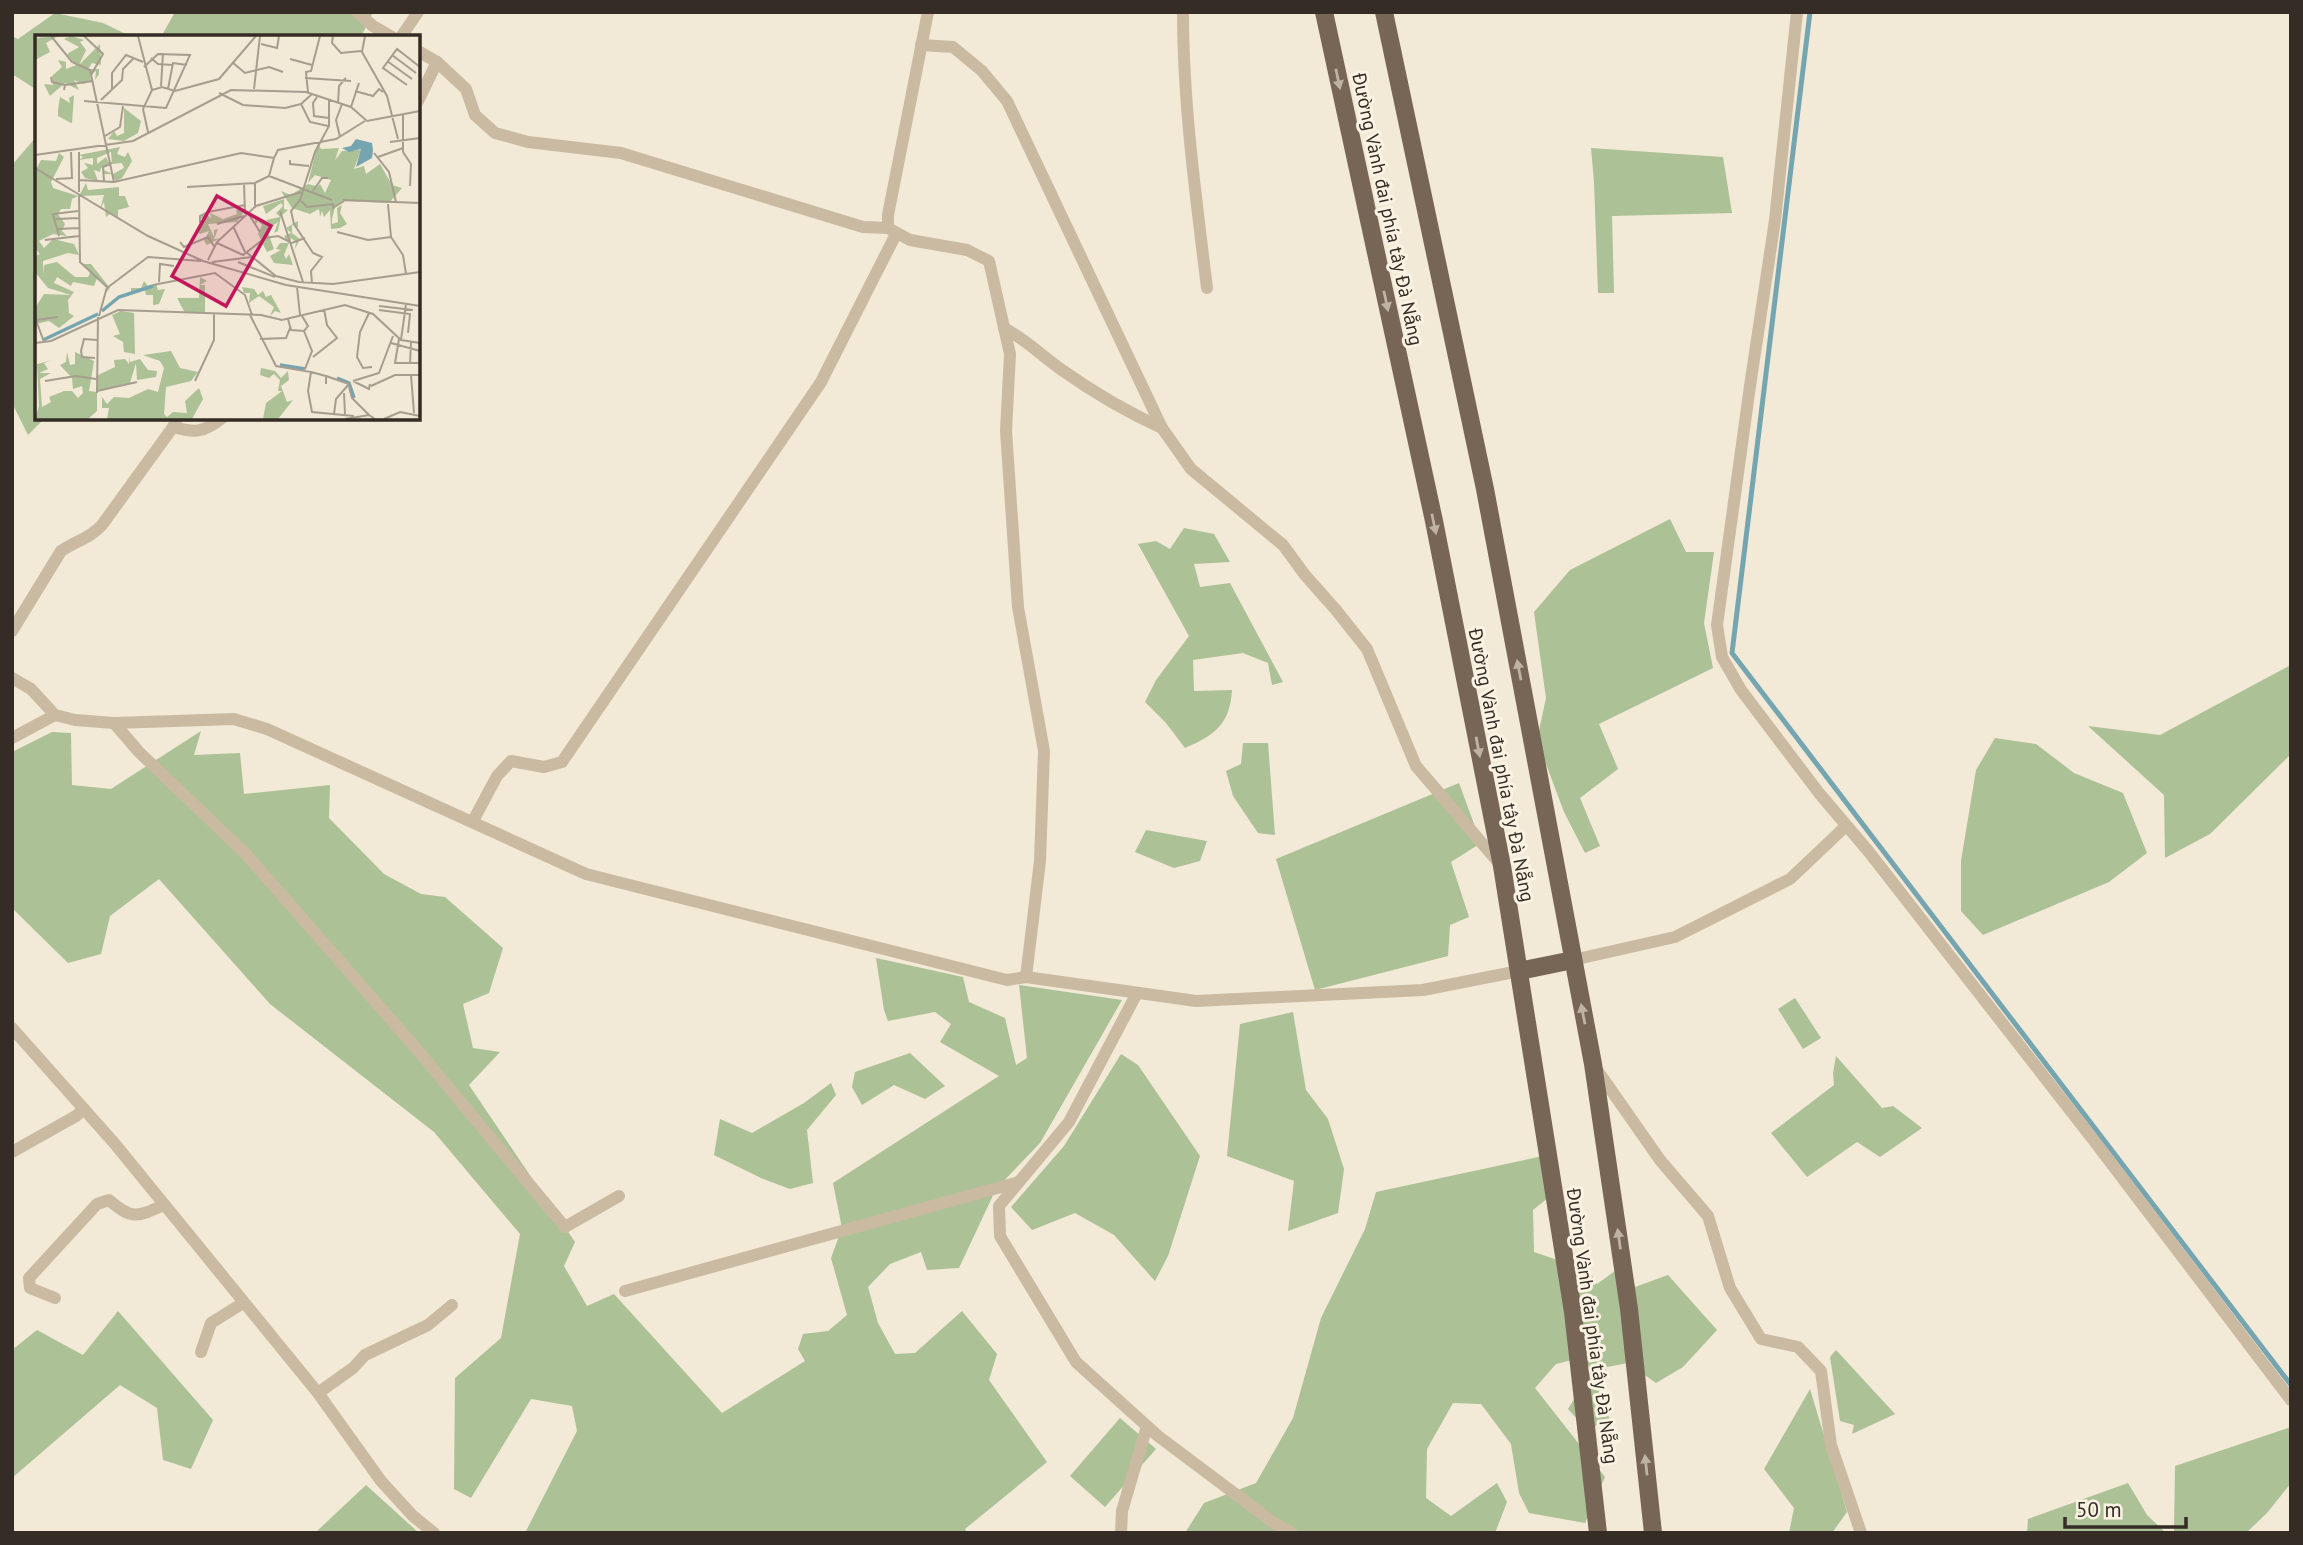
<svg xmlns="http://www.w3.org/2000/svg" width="2303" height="1545" viewBox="0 0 2303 1545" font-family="'PT Sans',sans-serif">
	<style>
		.green { fill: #acc196 }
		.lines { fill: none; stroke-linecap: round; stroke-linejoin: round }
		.stream { stroke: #74a5b0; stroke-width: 5 }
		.minor { stroke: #cabaa2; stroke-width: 12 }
		.primary { stroke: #776555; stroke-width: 18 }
		.oneway { fill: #bfb3a3 }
		.labels { text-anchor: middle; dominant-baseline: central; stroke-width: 6; stroke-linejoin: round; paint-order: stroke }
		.street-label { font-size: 19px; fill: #342c25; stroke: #faf2e2 }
		.inset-river { fill: none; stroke: #74a5b0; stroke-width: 3.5 }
		.inset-road { fill: none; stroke: #a69d8f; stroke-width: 2 }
		.view { fill: #c2185b; fill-opacity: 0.15; stroke: #c2185b; stroke-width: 3.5 }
		.inset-edge { fill: none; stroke: #342c25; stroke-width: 3.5 }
	</style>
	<rect width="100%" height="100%" fill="#f2e9d6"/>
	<g class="green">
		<polygon points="175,12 373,12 361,37 161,37"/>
		<polygon points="55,13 103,23 132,37 37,37 37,90 12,74 12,36 18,39"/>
		<polygon points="37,136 37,418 45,418 28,435 12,403 12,165"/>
		<polygon points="1591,148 1723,157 1732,213 1612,216 1614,293 1598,293 1594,182"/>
		<polygon points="1670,519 1686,552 1714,552 1704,623 1713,668 1599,724 1618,769 1580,798 1600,846 1585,853 1564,812 1537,740 1546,698 1534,612 1570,570"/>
		<path d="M1184 528 1214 534 1230 562 1194 564 1200 587 1230 583 1283 682 1272 685 1268 663 1243 653 1193 660 1194 691 1232 690C1230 724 1215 735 1185 748L1166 723 1145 702 1156 680 1189 636 1138 544 1156 541 1170 549Z"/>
		<polygon points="2291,665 2291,754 2210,834 2165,858 2164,795 2088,726 2160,735"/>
		<polygon points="201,731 194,755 240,753 244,794 330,785 329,818 384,874 421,894 445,897 503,948 489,993 463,1004 473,1048 500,1052 469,1085 575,1242 564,1266 587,1306 614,1294 722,1413 805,1361 798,1349 803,1334 828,1331 847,1315 831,1258 842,1228 833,1183 999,1076 940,1042 951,1024 935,1012 888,1021 884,1010 876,958 963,977 969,1002 1005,1018 1016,1065 1027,1058 1019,985 1122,1000 1040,1143 996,1189 959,1268 927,1270 921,1252 890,1264 868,1287 878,1323 895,1354 915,1353 962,1311 997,1354 989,1380 1047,1462 965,1529 967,1533 525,1533 577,1431 572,1406 531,1399 471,1498 454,1489 455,1378 501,1338 520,1234 434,1132 270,1004 159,879 110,916 101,954 68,963 12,908 12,752 52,732 71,733 72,785 111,789"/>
		<polygon points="1995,738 2036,744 2074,773 2123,793 2147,853 2109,882 1983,935 1961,911 1961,861 1976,770"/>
		<polygon points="1243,743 1268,743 1275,835 1258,833 1233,796 1226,771 1241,764"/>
		<polygon points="1459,783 1481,843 1451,862 1469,917 1450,925 1448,956 1315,990 1276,859"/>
		<polygon points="1146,830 1207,841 1200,861 1174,868 1135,852"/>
		<polygon points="1795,998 1821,1038 1803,1049 1778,1009"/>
		<polygon points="1293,1012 1306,1090 1328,1119 1344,1169 1338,1213 1288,1231 1294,1181 1227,1156 1240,1024"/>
		<polygon points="910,1053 945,1086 925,1099 894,1085 862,1105 852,1087 855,1072"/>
		<polygon points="1121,1054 1138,1065 1200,1156 1168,1256 1155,1281 1114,1235 1075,1213 1032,1230 1011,1207 1064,1146"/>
		<polygon points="1836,1056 1882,1108 1893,1106 1922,1128 1880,1157 1857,1142 1807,1177 1771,1133 1834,1085 1833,1073"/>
		<polygon points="831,1083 836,1095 807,1130 813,1183 790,1189 761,1178 714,1155 720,1119 752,1133 804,1103"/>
		<polygon points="1543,1156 1553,1194 1533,1210 1534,1252 1569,1264 1587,1267 1597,1284 1626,1263 1635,1287 1668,1275 1717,1330 1683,1367 1656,1383 1628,1363 1607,1367 1598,1396 1610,1419 1587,1430 1568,1409 1591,1371 1584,1357 1556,1364 1535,1388 1605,1477 1585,1523 1529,1513 1519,1493 1511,1444 1481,1404 1453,1403 1427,1449 1426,1498 1451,1516 1497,1483 1507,1502 1495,1533 1185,1533 1204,1503 1256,1483 1293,1418 1321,1318 1365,1229 1376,1192"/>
		<polygon points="118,1311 213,1420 191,1469 163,1460 157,1408 120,1385 12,1478 12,1350 37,1330 83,1355"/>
		<polygon points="1836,1350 1895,1414 1852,1434 1854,1425 1840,1421 1830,1357"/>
		<polygon points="1810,1389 1847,1512 1832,1533 1789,1533 1794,1508 1764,1469"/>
		<polygon points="1120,1418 1156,1449 1105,1507 1070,1476"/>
		<polygon points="2291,1427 2291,1483 2267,1513 2246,1533 2174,1533 2175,1466"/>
		<polygon points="2128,1483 2147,1515 2166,1533 2027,1533 2028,1519"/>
		<polygon points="366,1485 419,1533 315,1533"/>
	</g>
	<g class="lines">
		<polyline class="stream" points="1810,12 1732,653 2291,1385"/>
		<g class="minor">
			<polyline points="357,12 373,26 392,37"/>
			<path d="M1183 12C1183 104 1196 197 1207 288"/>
			<polyline points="1797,12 1775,220 1750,386 1717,625 1722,657 1741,690 1819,793 1869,852 2095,1142 2291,1400"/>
			<polyline points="401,37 418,12"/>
			<polyline points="921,45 953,47 982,71 1007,101 1162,428 1191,469 1283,545 1305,575 1336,610 1367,649 1416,766 1499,863"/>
			<polyline points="418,51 437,62 466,89 475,115 495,133 528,142 621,153 863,227 888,228 910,240 967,250 989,261 1010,354 1006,431 1018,607 1044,751 1040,861 1026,977"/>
			<polyline points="418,101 437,62"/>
			<polyline points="888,228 888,215 928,12"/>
			<path d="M1004 328C1025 339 1042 356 1062 370 1093 392 1127 412 1162 428"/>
			<path d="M173 427C195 433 203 433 222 418"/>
			<path d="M12 631 61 551C76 541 90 538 102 525L173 427 177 418"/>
			<polyline points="12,678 31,689 55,715 75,720 114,723 234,719 267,729 586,874 1007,980 1026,977 1196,1001 1423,990 1519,971"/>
			<polyline points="114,723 139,752 245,853 415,1047 565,1227 619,1196"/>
			<polyline points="12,738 55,715"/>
			<polyline points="473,821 497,776 511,761 544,767 562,762 821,382 896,234"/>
			<polyline points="1573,960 1675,937 1790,879 1846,826"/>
			<polyline points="1137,993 1069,1122 999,1206 1000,1236 1076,1362 1158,1436 1274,1523 1292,1533"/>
			<polyline points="12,1028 115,1144 318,1393 381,1481 413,1516 434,1533"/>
			<polyline points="1595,1067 1660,1160 1708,1216 1730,1288 1761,1339 1798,1347 1821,1371 1831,1445 1861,1533"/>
			<polyline points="12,1152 76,1116 84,1109"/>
			<polyline points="625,1291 1019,1182"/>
			<path d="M55 1298 30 1288 29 1278 97 1204 109 1200C132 1220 137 1217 164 1205"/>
			<polyline points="201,1352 211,1323 243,1303"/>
			<polyline points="318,1393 353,1368 365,1355 428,1325 452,1305"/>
			<polyline points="1121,1533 1122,1511 1147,1426"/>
		</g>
		<g class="primary">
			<polyline points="1324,12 1434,521 1502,866 1573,1312 1598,1533"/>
			<polyline points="1384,12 1485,489 1593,1064 1629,1309 1653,1533"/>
			<polyline points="1519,971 1573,960"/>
		</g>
	</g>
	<defs><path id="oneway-solid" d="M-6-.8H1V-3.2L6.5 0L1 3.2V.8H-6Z" transform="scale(1.75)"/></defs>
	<g class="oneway">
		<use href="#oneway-solid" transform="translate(1338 79) rotate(78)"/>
		<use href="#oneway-solid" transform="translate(1386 301) rotate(78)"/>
		<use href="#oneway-solid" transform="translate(1434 524) rotate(78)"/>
		<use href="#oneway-solid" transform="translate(1519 670) rotate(-101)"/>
		<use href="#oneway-solid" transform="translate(1478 747) rotate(79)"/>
		<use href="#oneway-solid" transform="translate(1583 1014) rotate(-101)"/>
		<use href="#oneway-solid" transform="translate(1619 1239) rotate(-98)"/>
		<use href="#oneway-solid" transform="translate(1646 1465) rotate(-96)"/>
	</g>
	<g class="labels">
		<g class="street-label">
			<text transform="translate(1388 209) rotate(78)">Đường Vành đai phía tây Đà Nẵng</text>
			<text transform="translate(1502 765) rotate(79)">Đường Vành đai phía tây Đà Nẵng</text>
			<text transform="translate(1593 1326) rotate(82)">Đường Vành đai phía tây Đà Nẵng</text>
		</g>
	</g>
	<g transform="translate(35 35)">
		<rect width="385" height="385" fill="#f2e9d6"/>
		<path d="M23 1 11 8 15 17 0 25V3ZM36 1 49 5 45 7 51 15 44 30 65 9 66 30 57 28 53 34H64V39L60 45 61 36 55 39 56 46 48 49 39 45 44 55 30 48 15 61 9 49 18 50 17 41 27 32 23 25 31 27V34L41 30 32 19 44 12 29 4ZM39 60 37 88H36L23 81V75L25 62 35 68 34 63ZM89 73 106 86 103 98 89 106 73 104 79 96 82 101 89 98ZM283 108 286 114 304 113 300 125 307 116 326 115 319 134 329 131 331 139 345 129 357 150 367 153 354 168 307 166 300 172 297 184V189L303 187 302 173 307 170 305 178 312 189 305 193 296 194 295 175 289 182 287 176 285 182 284 174 275 179 257 173 246 156 256 160 273 149 281 151 278 156 285 149 290 158 296 145 280 140 273 148ZM85 112 82 119 90 122 93 117 97 126 87 143 81 146 76 139H68V135L78 139 89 133 87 128 77 129 76 117 62 123V129L71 122 75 130 66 133 65 137 59 135 63 146 50 143 46 137 53 133 49 128 58 130V123L44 125 48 122 44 120ZM24 118 29 122 16 147 18 153 43 161 37 164 35 174H26L23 179 30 189 27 196 32 201 18 199 4 206 9 213 18 204 39 209 44 220 33 218 8 226V240L9 230 22 227 40 242H53L55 238 48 229H56L75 253 70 259 71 252 62 243 59 251 38 247 36 251 22 242 19 248 39 257 33 265 34 278 39 281 24 293 14 286 0 289V273L9 259 36 260 13 253 0 237V221L5 219 0 214V136L6 125 21 126ZM51 148 53 155 84 152V161H90L94 172 83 175V182L76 178 71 182 69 167 65 174 69 160 44 161ZM249 164V174L253 175 246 181 243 196 239 198 243 187 232 195 239 214 232 217 223 199 227 190 223 186 220 190V183L235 189 231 185 245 182 241 178 248 171 246 168 231 179 228 171ZM201 175H210L202 187 173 189 179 202V195L183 194 179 204 186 203 172 210 169 206 174 196 165 199 161 195 169 185 165 182 172 179 176 184 175 178 188 184 202 179ZM263 186V192L257 190V198L265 204 260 214 261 207 256 203 249 220 251 224 254 219 258 230 239 228 235 221 246 215 241 214 245 208H253L249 201 256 198 251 193ZM165 242 172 246 165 250H170V278H150L142 263H164ZM109 246 113 251 121 249 123 255 130 254 124 269 118 270V260H111L110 255 96 259V253H106ZM207 252 219 254 223 260 228 256 231 262 236 260 246 278 240 276 235 281 239 272 224 261 214 268 215 258H209ZM86 276 99 278 100 319 89 317 88 307 78 301 85 299 77 280ZM136 316 145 333 163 337 156 346 131 352 129 379 132 382 138 377 152 378 150 366 164 353 168 364 157 384H72L74 373H67V362L72 369 79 362 94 363 113 354 123 357 129 333 125 326 108 320ZM40 317 59 326 54 356 62 357V376L53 384H0L4 371 2 329 18 325 9 328 13 334 4 338H16L5 344 7 372 16 367 14 362 29 356H37L43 363 48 358 47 351 38 354 37 343 25 330 31 327 32 317 35 330 40 329ZM95 320V327L105 324 113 335 122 336 121 342 102 345 101 328 95 348 63 355 61 341 80 332 79 325 90 324 94 329ZM226 333 240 336 246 343 253 336 254 345 246 351 252 367 258 365 243 384H228L231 368 247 356H243L245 345 239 339 234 343 225 340Z" fill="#acc196"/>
		<path d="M321 104 337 108 338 115 337 123 321 132 326 114 314 117 307 113 316 111Z" fill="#74a5b0"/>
		<path class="inset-river" d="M67 276 84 262 118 251M8 305 63 279M245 330 270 334M302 343 314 348 319 363"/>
		<path class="inset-road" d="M16 1 37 27 55 35 79 147M49 1 68 19 56 40M103 1 117 55M298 1 297 8 306 18 326 16M330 1 327 17 352 61 363 104M226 9 242 13 244 1M357 20 381 38M116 23 123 29 138 30M255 24 277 30M352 26 377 44M197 27 210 38 234 32 248 37M16 42 17 47 30 50 29 55M270 43 316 46M30 50 58 46M372 50 348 33 362 14 385 32M126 51 128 18M77 54V38L91 20 108 27M133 54 138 28 152 30M219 54 225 1M320 56 338 61 344 54 348 57M273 57 271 37 276 36 285 1M184 58 208 70 250 73 266 69 277 59M282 62 278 68 279 81 294 83M66 65 87 45 88 34 98 24M49 66 131 73 155 20 123 19 109 32M303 68 304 51 311 43M266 69 275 87 293 91M316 72 324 48M368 80V117L376 129 375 151M113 97 108 74 117 55 127 52 140 56 184 44 221 1M70 101 85 92 88 71M305 102 301 85 307 69M355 107 385 103M44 117V157M339 118 354 137 361 167M0 120 98 106 196 55 271 57 316 72 332 86 385 76M343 122 368 113M255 125V129L274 131M0 133 113 201 168 226 251 250 385 271M234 141 297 165M21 144 37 143 36 117M44 145 79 147 206 118 239 123 243 115 301 104 330 86M69 146 68 132 77 128M209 148 210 179M220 148V171M152 152 220 148 234 141 239 123M278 156 287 143H293M44 160 45 227 72 252 64 281M308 165 385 168M266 166 272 172 298 169V173L309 166M353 169 356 202 368 220 371 239M245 176 268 247M213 178 225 197M21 184 44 183M165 188V181L173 177 210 170M182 189 209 181M198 191 210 217M23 194 44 193M302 197 333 205 356 202M24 201 18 179 43 176M10 205 44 201M145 207 149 212 173 202 179 211M182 208 208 220 230 203 243 201 257 208 270 203M211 217 241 241 264 247 298 249 385 237M173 225 182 207 221 171 266 157M177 227 217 222M203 227 240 242M124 247 125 229 139 231M277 248 276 236 287 222 278 218 259 189 256 176 265 165 280 117 294 91V65M118 250 180 238 210 260 217 280M262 252 265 280M72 253 113 222 166 226M344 271 378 275M344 275 375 279 373 298M334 278 325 297 322 322 328 333 337 332M215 280 241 331 276 337 273 356 277 377 319 381M253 284 256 295 269 296 273 291 267 281M269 296 277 316 270 334M225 304 251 303 255 293M364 304 360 328H385M366 305 371 269M9 307 1 285 23 282M0 308 16 306 83 275 226 280 247 285 310 270 338 279 366 305 385 308M356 308 385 316M278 322 302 303 292 290 289 274M60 323 47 322 46 316 49 304 62 305M375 328 376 307M276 337 291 341V349M376 340 379 378M291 341 314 349 301 364 299 379M10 346 41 341 61 344M160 346 179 305V279M318 346 344 338 358 301M318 346 334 354 335 349M336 351 360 340H385M314 352 317 363 334 380M62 356 102 347M62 358 63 282M309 358 310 379M310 384 334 380 340 384M349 384 365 377 385 381"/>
		<path class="view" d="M182 161 236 191 191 271 137 241Z"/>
		<rect width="385" height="385" class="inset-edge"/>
	</g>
	<rect width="2303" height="1545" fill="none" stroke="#342c25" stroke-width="28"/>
	<path d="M2065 1517v10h121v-10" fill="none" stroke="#342c25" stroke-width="3.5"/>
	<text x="2076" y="1517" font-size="21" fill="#342c25" stroke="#faf2e2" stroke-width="5" paint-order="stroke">50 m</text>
</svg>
